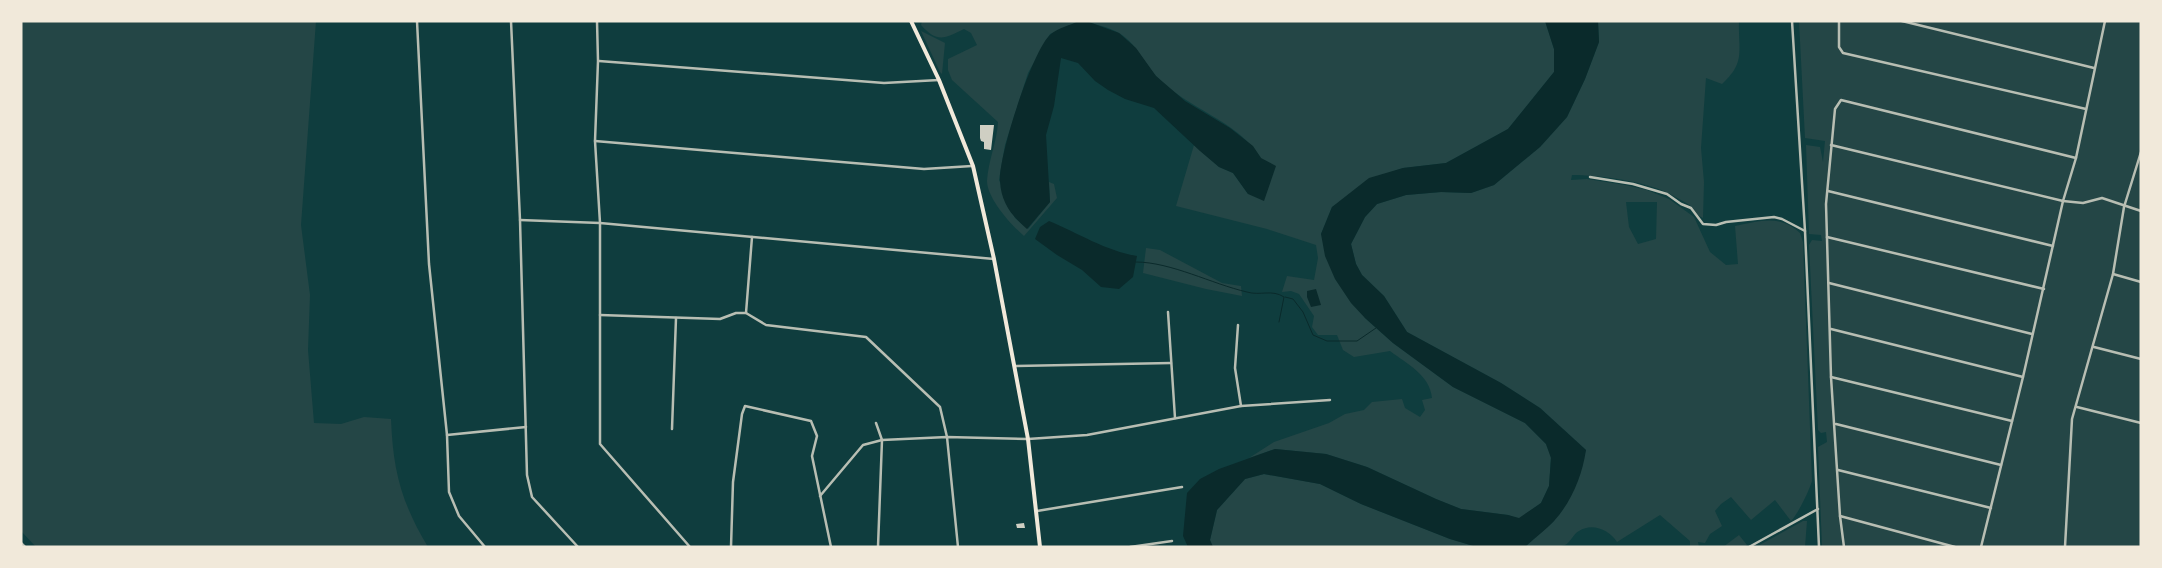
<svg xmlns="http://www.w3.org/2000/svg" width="2162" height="568" viewBox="0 0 2162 568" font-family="Literata,serif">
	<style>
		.green { fill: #244646; fill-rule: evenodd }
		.water { fill: #0a2a2b }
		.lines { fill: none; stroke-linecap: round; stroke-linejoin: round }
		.stream { stroke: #0a2a2b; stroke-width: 1 }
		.building { fill: #cfcfc3 }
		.minor { stroke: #b8beb3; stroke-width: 2.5 }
		.secondary { stroke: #f1e9da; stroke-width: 4 }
	</style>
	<rect width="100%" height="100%" fill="#0f3d3e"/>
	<g class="green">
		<path d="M21 21H316L301 225 310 295 308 350 314 423 341 424 364 417 391 419C393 470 401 502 428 547H36L21 531Z"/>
		<path d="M922 21H1079L1050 34 1028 73 1005 145 999 180 1015 218 1028 229 1050 202 1049 182 1054 184 1057 198 1024 236C1011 225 987 198 987 181 988 161 997 142 998 122L952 80 948 70V59L977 45 971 33 964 29C945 38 938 44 921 25Z"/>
		<path d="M1086 21H1545L1554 49V72L1508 129 1446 163 1403 168 1388 173 1332 207 1321 234 1365 318 1393 343 1453 387 1525 423 1546 444 1551 457 1549 486 1541 503 1519 519 1508 515 1461 509 1436 499 1367 467 1326 454 1275 449 1249 458 1274 442 1329 423 1345 414 1364 410 1372 402 1402 399 1405 408 1420 417 1425 410 1422 400 1432 398C1430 375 1407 364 1390 351L1354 357 1343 350 1337 335H1318L1312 327 1314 316 1299 294 1291 291 1282 292 1287 276 1314 280 1318 258 1316 245 1267 229 1176 206 1194 145 1219 167 1233 173 1248 194 1261 158C1237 120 1187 109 1156 76 1143 62 1136 43 1119 33 1109 27 1096 25 1086 21Z"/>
		<path d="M1598 21H1739C1738 51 1746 62 1722 84L1706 78 1701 148 1704 182 1703 218C1697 216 1696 211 1692 207 1687 203 1674 196 1668 193 1644 181 1599 175 1572 175L1571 180 1587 179 1625 185 1647 190 1669 199 1694 217 1710 252 1726 265 1738 264 1735 226C1761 221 1779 214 1800 233L1803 242 1812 481C1809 491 1798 514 1791 521L1775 500 1751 520 1731 497 1721 504 1715 511 1722 526 1710 534 1705 543 1698 542 1699 547H1690V541L1660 515 1617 542C1610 530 1592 522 1579 531 1573 534 1571 542 1565 545 1553 549 1538 547 1525 547L1554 521 1586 450 1540 408 1501 383 1407 332 1384 296 1362 275 1356 264 1351 244 1365 217 1377 204 1406 195 1441 192 1471 193 1494 185 1540 147 1567 117 1585 79 1599 42ZM1626 202H1657L1656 239 1638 244 1629 227Z"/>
		<polygon points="1799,21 2141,21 2141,547 1822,547 1818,447 1827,442 1826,432 1821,433 1818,430 1809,245 1812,240 1822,241 1821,235 1809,234 1806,145 1820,147 1823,162 1825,141 1805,138"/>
		<polygon points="921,31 945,43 942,74 940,72"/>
		<polygon points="1146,248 1160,250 1222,283 1241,286 1242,296 1206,289 1143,273"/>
		<polygon points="1264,474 1320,484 1361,504 1450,539 1477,547 1213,547 1210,540 1217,510 1245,479"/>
		<polygon points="1803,521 1807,521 1805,547 1756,547"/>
		<polygon points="1739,535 1747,545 1744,547 1723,547"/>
	</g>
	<g class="water">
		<path d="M1079 21H1086L1119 33 1136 48 1156 76 1185 101 1230 128 1253 146 1261 158 1276 166 1264 201 1248 194 1233 173 1219 167 1200 151 1154 108 1125 99 1108 90 1095 81 1078 63 1061 58 1054 106 1046 135 1050 202 1027 229C1012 216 1001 203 1000 181 998 157 1033 48 1051 34 1058 28 1071 25 1079 21Z"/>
		<path d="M1545 21H1598L1599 42 1585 79 1567 117 1540 147 1494 185 1471 193 1441 192 1406 195 1377 204 1365 217 1351 244 1356 264 1362 275 1384 296 1407 332 1501 383 1540 408 1586 450C1582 476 1572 501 1554 521 1546 530 1534 538 1525 547H1477L1450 539 1361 504 1320 484 1264 474 1245 479 1217 510 1210 540 1213 547H1188L1183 536 1187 493 1200 479 1219 469 1275 449 1326 454 1367 467 1436 499 1461 509 1508 515 1519 518 1541 503 1549 486 1551 458 1546 444 1525 423 1453 387 1393 343 1365 318 1351 303 1335 279 1325 256 1321 234 1332 207 1369 178 1403 168 1446 163 1508 129 1554 72V49Z"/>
		<path d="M1049 221C1078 233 1106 251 1137 256L1133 277 1119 289 1101 287 1082 270 1057 255 1035 239 1040 227Z"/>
		<polygon points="1316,289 1321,305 1311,307 1307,297 1307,291"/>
	</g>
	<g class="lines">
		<g class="stream">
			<path d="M1136 262C1171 262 1212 284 1247 292 1260 296 1272 289 1284 297L1279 322"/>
			<polyline points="1285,297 1293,299 1303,312 1313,335 1327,341 1357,341 1376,328"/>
		</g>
	</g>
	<g class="building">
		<polygon points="980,125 994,125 991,150 984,149 984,142 981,141 980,138"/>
		<polygon points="1024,523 1025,528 1017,528 1016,524"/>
	</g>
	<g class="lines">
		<g class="minor">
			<polyline points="417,21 429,264 447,435 449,492 459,516 485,547"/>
			<polyline points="511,21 520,220 527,475 532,497 578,547"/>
			<polyline points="597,21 598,61 595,141 600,223 600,444 690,547"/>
			<polyline points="1792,21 1805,231 1819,547"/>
			<polyline points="1839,21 1839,47 1843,53 2086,109"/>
			<polyline points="1902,21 2094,68"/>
			<polyline points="599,61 884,83 939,80"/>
			<polyline points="595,141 924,169 972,166"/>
			<polyline points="1831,145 2063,201 2083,203 2102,198 2141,211"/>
			<polyline points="1590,177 1633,184 1667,194 1681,204 1691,208 1703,224 1716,225 1726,222 1774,217 1782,219 1805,231"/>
			<polyline points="1828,191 2053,246"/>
			<polyline points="520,220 600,223 994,259"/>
			<polyline points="1827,237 2044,289"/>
			<polyline points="2113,274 2141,282"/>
			<polyline points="1829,283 2032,334"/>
			<polyline points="1168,312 1175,418"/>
			<polyline points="746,313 752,237"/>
			<polyline points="600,315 720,319 736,313 746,313 766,325 866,337 940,407 947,437 958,547"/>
			<polyline points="1238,325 1235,368 1241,406"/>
			<polyline points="1831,329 2023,377"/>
			<polyline points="2094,347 2141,359"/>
			<polyline points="1015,366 1171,363"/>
			<polyline points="1831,377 2012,421"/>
			<polyline points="2077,407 2141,423"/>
			<polyline points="876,423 882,440 878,547"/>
			<polyline points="1836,424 2001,465"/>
			<polyline points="672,429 676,318"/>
			<polyline points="447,435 526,427"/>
			<polyline points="1838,470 1991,508"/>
			<polyline points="820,496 863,445 882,440 947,437 1028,439 1087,435 1241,406 1330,400"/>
			<polyline points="1037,511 1182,487"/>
			<polyline points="1840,516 1955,547"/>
			<polyline points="21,543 25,547"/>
			<polyline points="731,547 733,482 742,414 745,406 811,421 817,436 812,456 831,547"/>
			<polyline points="1130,547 1172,541"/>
			<polyline points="1749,547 1818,509"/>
			<polyline points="1844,547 1840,516 1831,377 1826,204 1835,109 1841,100 2076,158"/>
			<polyline points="1981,547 2023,377 2063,201 2076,158 2105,21"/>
			<polyline points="2065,547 2072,419 2113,274 2124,207 2141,152"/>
		</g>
		<polyline class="secondary" points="911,21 939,80 973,166 994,259 1028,439 1040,547"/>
	</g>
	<rect width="2162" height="568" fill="none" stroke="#f1e9da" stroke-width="45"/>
</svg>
